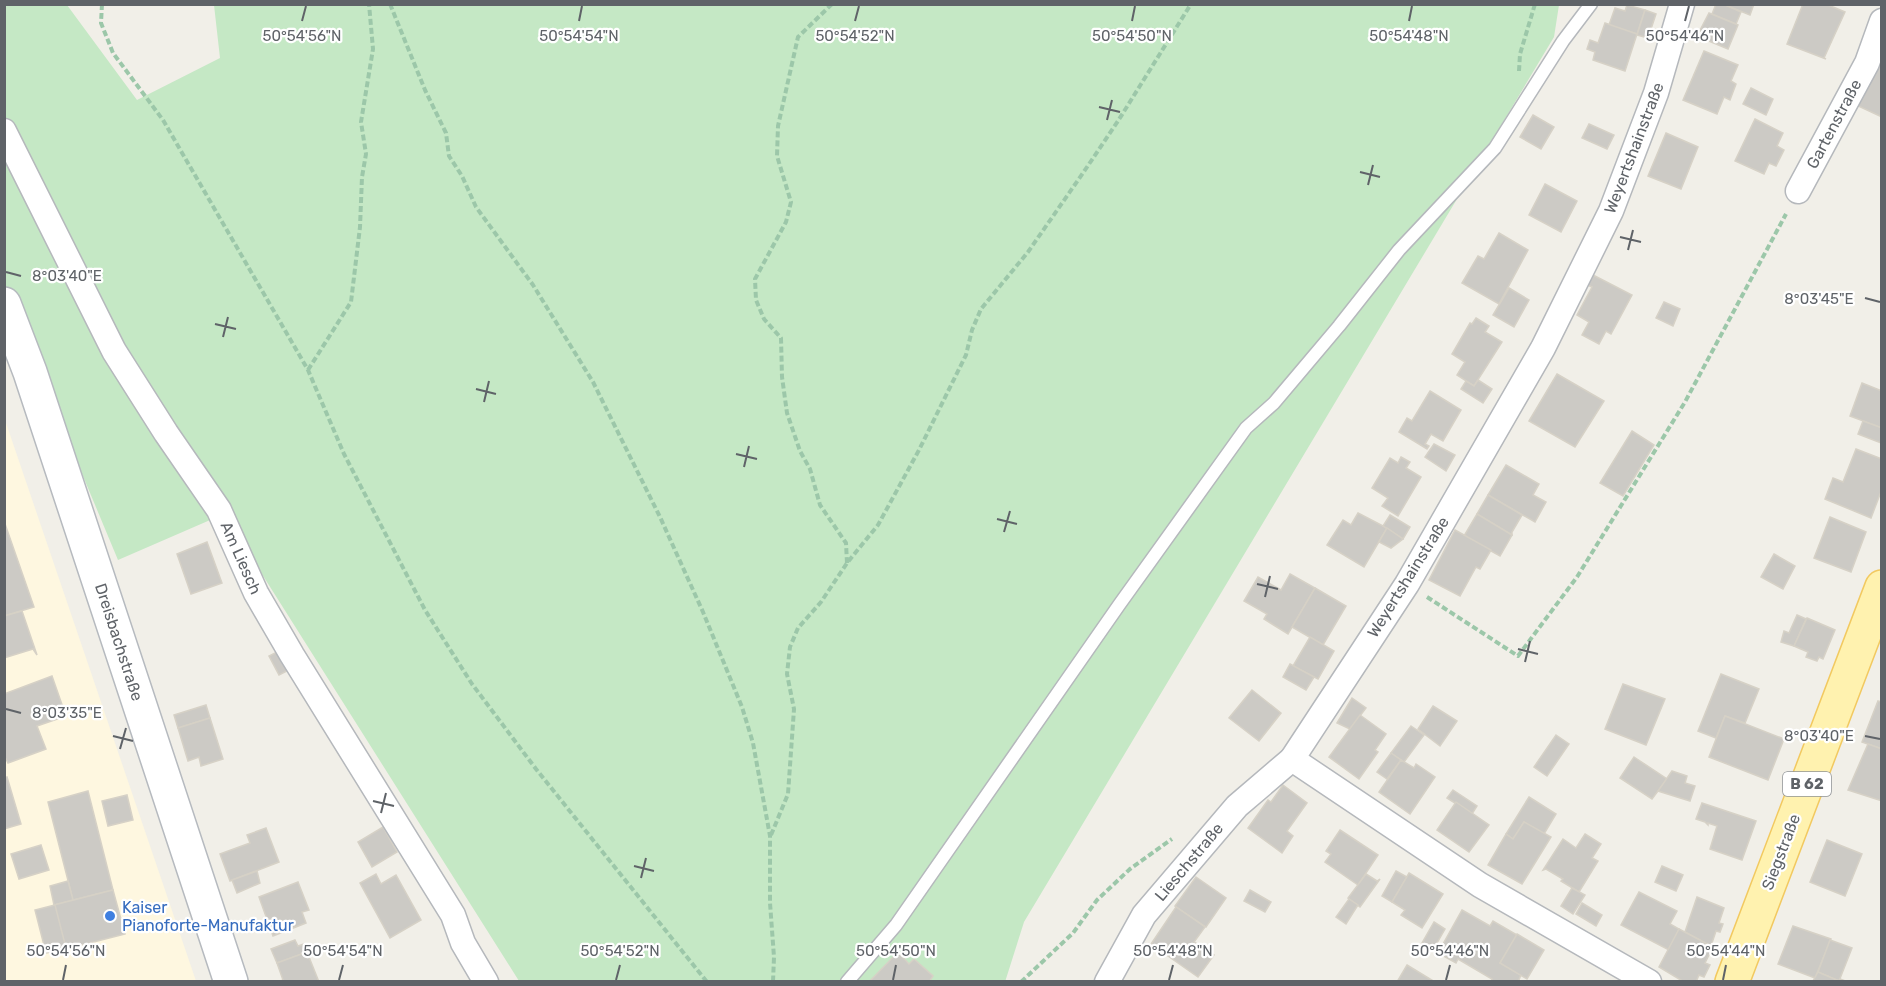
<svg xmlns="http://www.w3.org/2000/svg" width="1886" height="986" viewBox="0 0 1886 986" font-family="Rubik,sans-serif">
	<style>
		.commercial { fill: #fef7e0 }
		.green { fill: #c5e8c5 }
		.building { fill: #cccac5; stroke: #d6d1c6; stroke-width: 1.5 }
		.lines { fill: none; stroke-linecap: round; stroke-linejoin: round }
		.lane-casing { stroke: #b5b8bc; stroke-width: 15 }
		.street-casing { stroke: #b5b8bc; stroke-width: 27 }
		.secondary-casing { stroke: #b6babf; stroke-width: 36 }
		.primary-casing { stroke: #f2c960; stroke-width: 36 }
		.path { stroke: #9cc7a9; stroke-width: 4; stroke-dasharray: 6 3; stroke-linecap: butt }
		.lane { stroke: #fff; stroke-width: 12 }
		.street { stroke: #fff; stroke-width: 24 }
		.secondary { stroke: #fff; stroke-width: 33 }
		.primary { stroke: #fff2af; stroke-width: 33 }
		.ticks { fill: none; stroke: #5f6368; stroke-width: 2 }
		.shop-dot { fill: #3f7fe0; stroke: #fff; stroke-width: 2 }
		.labels { text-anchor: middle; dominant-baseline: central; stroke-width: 4.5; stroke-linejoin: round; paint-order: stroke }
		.shield { fill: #fff; stroke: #8f9295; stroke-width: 1.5 }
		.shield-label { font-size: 15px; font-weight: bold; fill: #5f6368 }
		.street-label { font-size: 16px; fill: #5f6368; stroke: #fff }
		.shop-label { font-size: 16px; fill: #366cbe; stroke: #fff; text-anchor: start }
		.ticks-label { font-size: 15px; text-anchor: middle; fill: #5f6368; stroke: #fff; stroke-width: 4.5; stroke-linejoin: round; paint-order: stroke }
	</style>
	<rect width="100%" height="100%" fill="#f1efe8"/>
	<polygon class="commercial" points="5,420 196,981 5,981"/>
	<polygon class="green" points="4,5 67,5 137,100 220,58 214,5 1559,5 1554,37 1024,922 1005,982 519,981 224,514 118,560 5,289"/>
	<g class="building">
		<polygon points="1716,4 1723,4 1741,12 1736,24 1712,14"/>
		<polygon points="1723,4 1754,4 1750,15"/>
		<polygon points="1803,4 1826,4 1845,12 1824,58 1826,59 1787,44"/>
		<polygon points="1627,5 1645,10 1637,34 1609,25 1615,8 1625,11"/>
		<polygon points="1645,10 1656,14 1648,38 1637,35"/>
		<polygon points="1709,13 1738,25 1728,49 1697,36"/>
		<polygon points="1605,23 1637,34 1625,71 1593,60 1595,52 1587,49 1590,40 1598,43"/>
		<polygon points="1704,51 1738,65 1731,81 1736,84 1730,100 1724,97 1717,114 1683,100"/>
		<polygon points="1878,61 1882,63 1882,117 1856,105"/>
		<polygon points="1751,88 1773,99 1766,115 1743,104"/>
		<polygon points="1533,115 1554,127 1541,149 1520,137"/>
		<polygon points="1755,119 1783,133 1777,146 1784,150 1776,166 1769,163 1764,174 1735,161"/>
		<polygon points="1589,124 1614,135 1607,149 1582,138"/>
		<polygon points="1666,133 1698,147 1681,189 1648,176"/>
		<polygon points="1545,184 1577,201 1561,232 1529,215"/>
		<polygon points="1499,233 1528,250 1499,304 1462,283 1478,256 1484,259"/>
		<polygon points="1593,275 1632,295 1611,334 1606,331 1599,344 1582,335 1589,322 1577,315 1592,287 1587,285"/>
		<polygon points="1509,288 1529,300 1514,327 1493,315"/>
		<polygon points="1664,302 1680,309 1673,326 1656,318"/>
		<polygon points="1476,318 1489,326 1485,332 1502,342 1474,386 1457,375 1465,362 1452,354 1470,323 1472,324"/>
		<polygon points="1557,374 1604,401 1575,447 1529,421"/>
		<polygon points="1478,380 1492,389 1483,403 1461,389 1466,381 1474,386"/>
		<polygon points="1862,383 1882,391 1882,428 1850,416"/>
		<polygon points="1430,391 1461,410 1443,441 1431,434 1425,444 1429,446 1427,449 1399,432 1407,418 1412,421"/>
		<polygon points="1863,421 1882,428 1881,443 1858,434"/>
		<polygon points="1632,431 1654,445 1623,496 1600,483"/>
		<polygon points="1434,444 1455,455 1446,471 1425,457"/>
		<polygon points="1856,449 1882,459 1882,489 1871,518 1825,499 1833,478 1843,482"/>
		<polygon points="1401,457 1410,462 1406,468 1421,477 1398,516 1382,506 1388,498 1372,488 1390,458 1398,463"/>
		<polygon points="1506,465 1539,484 1533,495 1546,502 1535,522 1488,495"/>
		<polygon points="1488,495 1522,515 1512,532 1512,535 1477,514"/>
		<polygon points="1358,513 1387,528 1364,567 1327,545 1343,520 1351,525"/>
		<polygon points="1477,514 1512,535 1500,556 1464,536"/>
		<polygon points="1390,515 1410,527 1403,539 1383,526"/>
		<polygon points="1830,517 1866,532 1851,572 1814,558"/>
		<polygon points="4,521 34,607 4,616"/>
		<polygon points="1387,528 1403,539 1391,548 1379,542"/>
		<polygon points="1455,530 1491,550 1480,569 1476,567 1460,596 1429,580"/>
		<polygon points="207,542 222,583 191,594 177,554"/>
		<polygon points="1774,554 1795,566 1783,589 1761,577"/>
		<polygon points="1290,574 1315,588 1288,634 1264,619 1267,614 1244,601 1258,577 1281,590"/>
		<polygon points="1315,588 1346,606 1323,645 1292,627"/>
		<polygon points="22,611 37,655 33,649 4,658 4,616"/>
		<polygon points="1797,615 1806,619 1794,646 1781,642 1784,631 1789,633"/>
		<polygon points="1807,618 1835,630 1823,659 1819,657 1817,661 1806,657 1808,652 1794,646"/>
		<polygon points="1310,637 1334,651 1318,679 1293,666"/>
		<polygon points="277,652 287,671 279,675 269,656"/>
		<polygon points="1290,664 1314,677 1306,690 1283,677"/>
		<polygon points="1721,674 1759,689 1745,723 1725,716 1716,738 1698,731"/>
		<polygon points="52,676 66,716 37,726 46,749 8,763 4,755 4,694"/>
		<polygon points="1623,684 1665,699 1646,745 1605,729"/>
		<polygon points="1252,690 1281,713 1259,741 1229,718"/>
		<polygon points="1352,698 1366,708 1350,729 1337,723"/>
		<polygon points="1878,701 1882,702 1882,749 1862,742"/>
		<polygon points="206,705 210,718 178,728 174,715"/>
		<polygon points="1433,706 1457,721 1440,746 1418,729"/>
		<polygon points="1360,715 1386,734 1375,750 1378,752 1359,779 1329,757"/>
		<polygon points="1725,716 1784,739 1768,780 1709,757"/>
		<polygon points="210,718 223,759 201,766 199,757 188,761 178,728"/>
		<polygon points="1411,726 1424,735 1404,762 1391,753"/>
		<polygon points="1556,735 1569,744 1547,776 1534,767"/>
		<polygon points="1868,744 1882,749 1882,801 1848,790"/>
		<polygon points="1391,753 1401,760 1387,779 1377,772"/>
		<polygon points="1634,757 1667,779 1652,799 1620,778"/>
		<polygon points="1401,760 1414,768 1416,764 1435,777 1410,814 1379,792"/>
		<polygon points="1672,771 1687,776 1685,783 1695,786 1690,801 1658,791"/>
		<polygon points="7,777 21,824 4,829 4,778"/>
		<polygon points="1283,785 1307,803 1287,831 1293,836 1282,853 1248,828 1268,800 1271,802"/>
		<polygon points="1453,790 1477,806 1472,814 1447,798"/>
		<polygon points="88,791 113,890 73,900 48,802"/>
		<polygon points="127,795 133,820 108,826 102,801"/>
		<polygon points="1529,797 1556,814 1544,834 1524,822 1513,839 1506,834"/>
		<polygon points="1456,802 1489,825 1469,852 1437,830"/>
		<polygon points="1702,803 1756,821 1742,860 1710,849 1717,826 1708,823 1708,825 1705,822 1696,819"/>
		<polygon points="1524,822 1551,837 1522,884 1488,865 1506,834 1513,839"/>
		<polygon points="383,827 397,852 372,867 358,842"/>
		<polygon points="266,828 279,862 230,881 220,854 250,843 247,835"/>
		<polygon points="1340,830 1378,855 1358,885 1325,862 1331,854 1326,851"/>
		<polygon points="1585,834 1601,844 1592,858 1598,861 1579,892 1561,881 1563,879 1546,869 1543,870 1563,839 1576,848"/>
		<polygon points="1827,840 1862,854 1845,896 1810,882"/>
		<polygon points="41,845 49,870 19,879 11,854"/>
		<polygon points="1662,866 1683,875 1676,891 1655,882"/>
		<polygon points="257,871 260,883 237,893 232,880"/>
		<polygon points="1396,871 1407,877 1392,902 1382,896"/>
		<polygon points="1409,873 1443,894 1422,928 1401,915 1405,910 1392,902"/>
		<polygon points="376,874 381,884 396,875 421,920 390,938 360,883"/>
		<polygon points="1366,874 1377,881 1380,879 1360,907 1348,898"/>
		<polygon points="1196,877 1226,898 1206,927 1175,906"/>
		<polygon points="68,881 73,900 54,905 50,886"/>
		<polygon points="298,882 309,910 302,912 306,923 273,936 259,897"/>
		<polygon points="1572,888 1585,895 1573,914 1561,906"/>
		<polygon points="113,890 125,934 66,949 54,905"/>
		<polygon points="1250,890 1271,902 1265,912 1244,901"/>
		<polygon points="1639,892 1677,911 1670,924 1679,929 1669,950 1621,925"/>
		<polygon points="1697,897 1724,908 1719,923 1723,924 1720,932 1716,931 1711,946 1685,932"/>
		<polygon points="1349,899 1358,905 1346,924 1336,917"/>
		<polygon points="1582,903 1602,915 1596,926 1576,914"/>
		<polygon points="55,905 66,948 46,953 35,910"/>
		<polygon points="1176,907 1205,927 1194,942 1214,955 1198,977 1151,944"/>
		<polygon points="1462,910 1490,926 1493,921 1517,935 1500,963 1521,975 1518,982 1491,982 1492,979 1458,959 1456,963 1438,953"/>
		<polygon points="1434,922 1445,929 1433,950 1422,943"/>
		<polygon points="1793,926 1831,939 1815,978 1778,964"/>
		<polygon points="1679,929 1713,947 1705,963 1710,965 1704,977 1699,975 1696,982 1684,982 1659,967"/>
		<polygon points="1517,934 1544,950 1527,979 1500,963"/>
		<polygon points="295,940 298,946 304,944 307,952 277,963 271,949"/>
		<polygon points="1830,940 1852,948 1839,981 1818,972"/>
		<polygon points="307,952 319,982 278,982 283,980 277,963"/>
		<polygon points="898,952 909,964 914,959 933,976 929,982 869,982"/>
		<polygon points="1407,965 1435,982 1397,982"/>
		<polygon points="1818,972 1839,981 1840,979 1848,982 1813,981"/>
	</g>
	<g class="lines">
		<g class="lane-casing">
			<polyline id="lane" points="847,982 896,925 1119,605 1246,428 1274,403 1339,326 1399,250 1495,148 1563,41 1591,4"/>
		</g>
		<g class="street-casing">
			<g id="street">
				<polyline points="4,131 114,351 166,433 219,510 256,593 292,655 453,915 463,943 486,982"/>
				<polyline points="1798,191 1867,63 1882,21"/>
				<polyline points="1107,982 1144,915 1237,806 1292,759"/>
				<polyline points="1649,982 1480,885 1292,759 1407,584 1543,348 1611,211 1656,93 1682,4"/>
			</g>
		</g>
		<g class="secondary-casing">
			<polyline id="secondary" points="4,304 30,372 231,982"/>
		</g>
		<g class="primary-casing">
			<polyline id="primary" points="1732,982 1882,587"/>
		</g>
		<g class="path">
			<polyline points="102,4 101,23 113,53 163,120 308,370 344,454 425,610 472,684 536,769 707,982"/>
			<polyline points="390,4 425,90 446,133 449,156 462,176 476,207 533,285 593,382 660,517 703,612 742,707 753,743 770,836 770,903 774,957 773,982"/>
			<polyline points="832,4 798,37 778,126 777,156 791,202 786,222 755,279 756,300 764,319 781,338 782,377 787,413 800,451 810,469 820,505 846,543 847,563"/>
			<polyline points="1519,71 1520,54 1535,4"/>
			<polyline points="308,370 351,302 360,227 362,177 366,154 361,122 373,49 369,4"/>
			<polyline points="1427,597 1518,656 1577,577 1685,402 1786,214"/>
			<polyline points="771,835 788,794 794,709 787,674 790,647 798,628 821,602 847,563 878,525 919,450 966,355 972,330 981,309 1028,252 1083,173 1118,121 1191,4"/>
			<polyline points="1021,982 1073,933 1097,900 1130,869 1172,839"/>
		</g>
		<use href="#lane" class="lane"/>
		<use href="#street" class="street"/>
		<use href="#secondary" class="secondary"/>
		<use href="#primary" class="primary"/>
	</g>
	<path class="ticks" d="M302 21 306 6M579 21 582 6M855 21 859 6M1132 21 1135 6M1409 21 1412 6M1685 21 1689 6M1099 107 1120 112M1107 120 1112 100M1360 172 1380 177M1368 185 1373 165M1620 237 1641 242M1628 250 1633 230M6 272 21 276M1865 298 1880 302M215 324 236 329M223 337 228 317M476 389 496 394M484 402 489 381M736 454 757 459M744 467 749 446M997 519 1017 524M1004 532 1010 511M1257 584 1278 589M1265 597 1270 576M1518 649 1538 654M1525 662 1530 641M6 709 21 713M113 736 133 741M1865 736 1880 739M120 749 126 728M373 801 394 806M381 813 386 793M634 866 654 871M641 878 646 858M63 980 66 965M339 980 343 965M616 980 620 965M893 980 896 965M1169 980 1173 965M1446 980 1450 965M1723 980 1726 965"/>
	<circle class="shop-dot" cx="110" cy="916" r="6"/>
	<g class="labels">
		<rect class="shield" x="1783" y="772" width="48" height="24" rx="4.5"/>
		<g class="shield-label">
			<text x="1807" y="784">B 62</text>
		</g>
		<g class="street-label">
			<text transform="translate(1834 124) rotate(-62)">Gartenstraße</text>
			<text transform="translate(1634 148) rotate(-69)">Weyertshainstraße</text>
			<text transform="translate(241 558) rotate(66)">Am Liesch</text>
			<text transform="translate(1408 577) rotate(-58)">Weyertshainstraße</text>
			<text transform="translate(119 642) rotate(72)">Dreisbachstraße</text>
			<text transform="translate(1781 852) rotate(-69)">Siegstraße</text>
			<text transform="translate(1189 862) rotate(-50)">Lieschstraße</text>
		</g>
		<g class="shop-label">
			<text x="122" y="907">Kaiser<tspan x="122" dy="18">Pianoforte-Manufaktur</tspan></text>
		</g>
	</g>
	<g class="ticks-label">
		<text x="302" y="41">50°54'56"N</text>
		<text x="579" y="41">50°54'54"N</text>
		<text x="855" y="41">50°54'52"N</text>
		<text x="1132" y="41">50°54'50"N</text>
		<text x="1409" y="41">50°54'48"N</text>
		<text x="1685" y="41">50°54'46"N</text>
		<text x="67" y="281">8°03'40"E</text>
		<text x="1819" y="304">8°03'45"E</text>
		<text x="67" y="718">8°03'35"E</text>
		<text x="1819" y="741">8°03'40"E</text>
		<text x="66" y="956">50°54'56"N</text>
		<text x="343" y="956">50°54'54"N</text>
		<text x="620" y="956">50°54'52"N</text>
		<text x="896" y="956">50°54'50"N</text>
		<text x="1173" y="956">50°54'48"N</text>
		<text x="1450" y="956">50°54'46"N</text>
		<text x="1726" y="956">50°54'44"N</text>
	</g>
	<rect width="1886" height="986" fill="none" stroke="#5f6368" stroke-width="12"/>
</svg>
